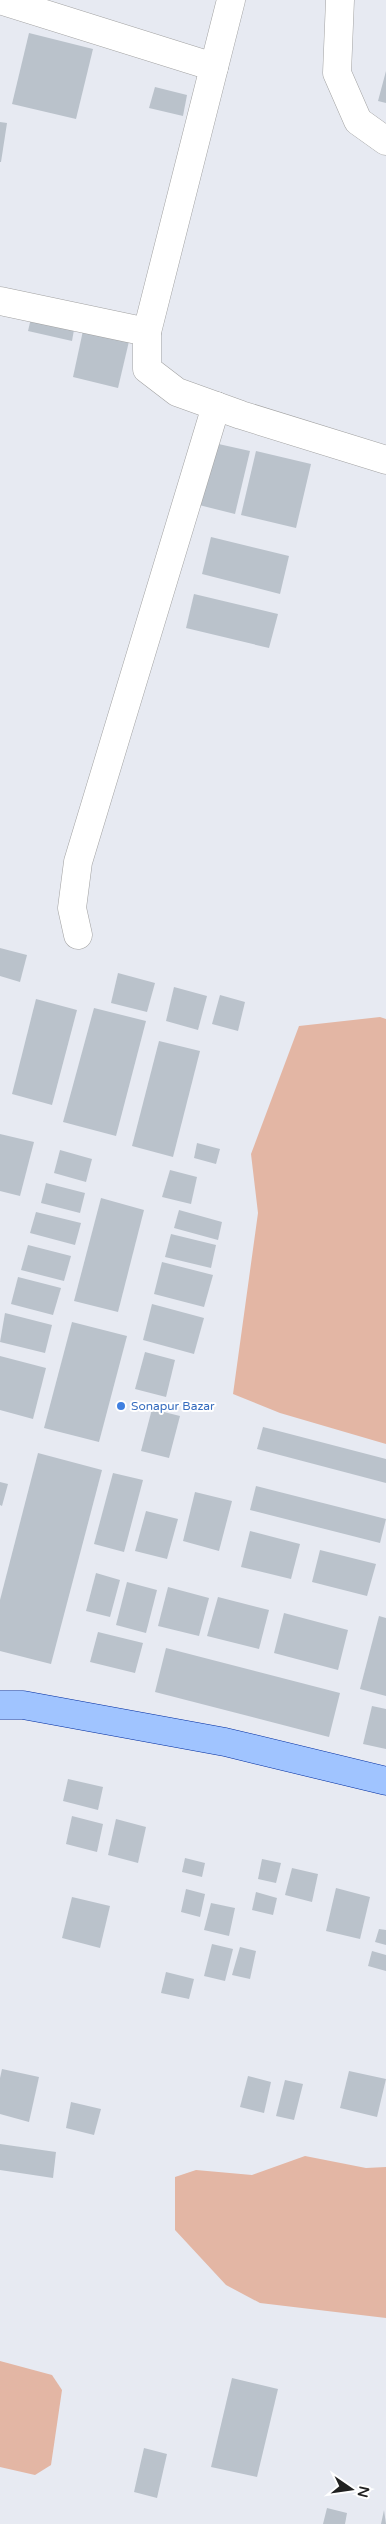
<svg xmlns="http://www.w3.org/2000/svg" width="386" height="2524" viewBox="0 0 386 2524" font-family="'Varela Round',sans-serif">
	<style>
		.water { fill: #e3b6a4 }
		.building { fill: #bac2cb }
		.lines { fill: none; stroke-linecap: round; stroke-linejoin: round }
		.minor-casing { stroke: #a2a2a2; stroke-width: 29 }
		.major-casing { stroke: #002c9f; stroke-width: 29 }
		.minor { stroke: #fff; stroke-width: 28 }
		.major { stroke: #a0c4ff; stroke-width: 28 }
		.shop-dot { fill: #3f7fe0; stroke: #fff; stroke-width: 2 }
		.labels { text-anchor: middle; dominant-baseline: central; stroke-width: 4; stroke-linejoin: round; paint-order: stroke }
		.shop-label { font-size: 12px; fill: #366cbe; stroke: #fff; text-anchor: start }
	</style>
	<rect width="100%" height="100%" fill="#e7eaf2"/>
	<g class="water">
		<polygon points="380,1017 386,1019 386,1444 280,1413 233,1394 258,1213 251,1154 299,1026"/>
		<polygon points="305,2156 366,2168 386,2167 386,2318 260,2303 226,2285 175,2230 175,2177 196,2170 252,2175"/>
		<polygon points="0,2361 52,2375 62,2390 51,2465 35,2475 0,2467"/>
	</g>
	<g class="building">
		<polygon points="29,33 93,49 76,119 12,104"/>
		<polygon points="386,71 386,103 378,101"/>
		<polygon points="155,87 187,95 183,116 149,108"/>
		<polygon points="0,122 7,123 1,162 0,162"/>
		<polygon points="32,314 75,324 72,341 28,331"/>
		<polygon points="84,326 130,337 118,388 73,377"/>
		<polygon points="214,443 250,451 235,514 199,505"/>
		<polygon points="256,451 311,464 296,528 241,515"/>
		<polygon points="211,537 289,556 280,594 202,574"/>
		<polygon points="194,594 278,614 269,648 186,628"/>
		<polygon points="0,948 27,955 20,982 0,976"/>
		<polygon points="118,973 155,983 147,1012 111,1003"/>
		<polygon points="174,987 207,996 198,1030 166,1021"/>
		<polygon points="220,995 245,1002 238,1031 212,1024"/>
		<polygon points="36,999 77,1010 52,1105 12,1094"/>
		<polygon points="94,1008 146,1021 116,1136 63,1122"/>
		<polygon points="159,1041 200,1051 173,1157 132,1146"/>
		<polygon points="0,1134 34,1142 20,1196 0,1191"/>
		<polygon points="197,1143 220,1149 216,1164 194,1158"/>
		<polygon points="60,1150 92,1159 86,1182 54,1173"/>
		<polygon points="170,1170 197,1177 191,1204 162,1197"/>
		<polygon points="46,1183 85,1193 80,1213 41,1203"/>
		<polygon points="101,1198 144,1210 118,1312 74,1301"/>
		<polygon points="179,1210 222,1222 218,1240 174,1228"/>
		<polygon points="36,1212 81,1223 75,1245 30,1233"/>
		<polygon points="171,1234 216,1245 211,1268 165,1257"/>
		<polygon points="28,1245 71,1256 64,1281 21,1270"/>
		<polygon points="162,1262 213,1275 204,1307 154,1294"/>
		<polygon points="18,1277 61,1288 53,1315 11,1304"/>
		<polygon points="152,1304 204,1318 194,1354 143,1340"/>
		<polygon points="5,1313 52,1325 45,1353 0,1342"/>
		<polygon points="72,1322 127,1336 99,1442 44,1428"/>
		<polygon points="145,1352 175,1360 166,1397 135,1389"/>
		<polygon points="0,1356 46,1368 33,1419 0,1410"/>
		<polygon points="152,1409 180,1416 169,1458 141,1451"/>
		<polygon points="263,1427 386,1459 386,1483 257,1449"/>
		<polygon points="38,1453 102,1470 51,1664 0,1651 0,1600"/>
		<polygon points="113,1473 143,1480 124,1552 94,1544"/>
		<polygon points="0,1482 8,1484 2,1506 0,1505"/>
		<polygon points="256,1486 386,1519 380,1543 250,1510"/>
		<polygon points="195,1492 232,1501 219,1551 183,1541"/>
		<polygon points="146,1511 178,1519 167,1559 135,1551"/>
		<polygon points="250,1531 300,1544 291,1579 241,1567"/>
		<polygon points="320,1550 376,1564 367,1596 312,1582"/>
		<polygon points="96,1573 120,1580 110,1617 86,1611"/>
		<polygon points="127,1582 157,1590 146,1633 116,1625"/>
		<polygon points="168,1587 209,1598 199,1636 158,1626"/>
		<polygon points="218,1597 269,1610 259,1649 207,1636"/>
		<polygon points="284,1613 348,1630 338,1670 274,1653"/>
		<polygon points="379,1616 386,1618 386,1696 360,1689"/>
		<polygon points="98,1632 143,1643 135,1673 90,1662"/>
		<polygon points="166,1648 340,1693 329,1737 155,1692"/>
		<polygon points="372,1706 386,1709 386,1749 363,1744"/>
		<polygon points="68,1779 103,1787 98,1810 63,1801"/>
		<polygon points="72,1816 103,1824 97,1852 66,1844"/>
		<polygon points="116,1819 146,1827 138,1863 108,1855"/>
		<polygon points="185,1858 205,1863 202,1877 182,1872"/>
		<polygon points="262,1859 281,1863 276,1883 258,1879"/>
		<polygon points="292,1868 318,1874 312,1902 285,1895"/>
		<polygon points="336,1888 370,1897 360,1939 326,1931"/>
		<polygon points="186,1889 205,1894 200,1917 181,1912"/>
		<polygon points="256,1892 277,1898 273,1915 252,1910"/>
		<polygon points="72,1897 110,1906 100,1948 62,1938"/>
		<polygon points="211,1903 235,1908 229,1936 204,1930"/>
		<polygon points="379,1929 386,1930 386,1945 375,1942"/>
		<polygon points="212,1944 233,1949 225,1981 204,1976"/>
		<polygon points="240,1947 256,1951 250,1979 232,1975"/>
		<polygon points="372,1951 386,1955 386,1971 368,1966"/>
		<polygon points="166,1972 194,1979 189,1999 161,1993"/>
		<polygon points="2,2069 39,2077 29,2122 0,2114 0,2078"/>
		<polygon points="349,2071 386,2079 377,2117 340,2108"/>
		<polygon points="248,2076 271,2082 264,2113 240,2107"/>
		<polygon points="285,2080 303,2084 294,2120 276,2116"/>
		<polygon points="71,2102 101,2109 94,2135 66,2128"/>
		<polygon points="0,2144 56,2152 53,2178 0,2170"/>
		<polygon points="232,2378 278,2389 257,2477 211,2467"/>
		<polygon points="144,2448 167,2454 157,2498 134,2492"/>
		<polygon points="327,2508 347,2513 345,2524 323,2524"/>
		<polygon points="384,2510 386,2524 381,2524"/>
	</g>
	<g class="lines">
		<g class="minor-casing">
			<g id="minor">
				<polyline points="0,0 214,67"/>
				<polyline points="231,0 147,332 147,369 177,392 241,415 386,460"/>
				<polyline points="340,0 337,73 358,121 386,141"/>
				<polyline points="0,301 147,332"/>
				<polyline points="78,935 72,908 78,862 216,406"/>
			</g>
		</g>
		<g class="major-casing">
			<polyline id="major" points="0,1705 23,1705 225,1742 386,1781"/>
		</g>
		<use href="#minor" class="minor"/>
		<use href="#major" class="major"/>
	</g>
	<circle class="shop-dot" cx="121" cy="1406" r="5"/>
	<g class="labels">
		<g class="shop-label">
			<text x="131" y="1406">Sonapur Bazar</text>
		</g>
	</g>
	<g transform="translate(351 2489) rotate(103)" stroke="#ffffff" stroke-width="4" paint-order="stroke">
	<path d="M0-4L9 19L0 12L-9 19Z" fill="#212121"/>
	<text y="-8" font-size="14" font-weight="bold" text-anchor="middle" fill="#212121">N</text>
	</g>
</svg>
